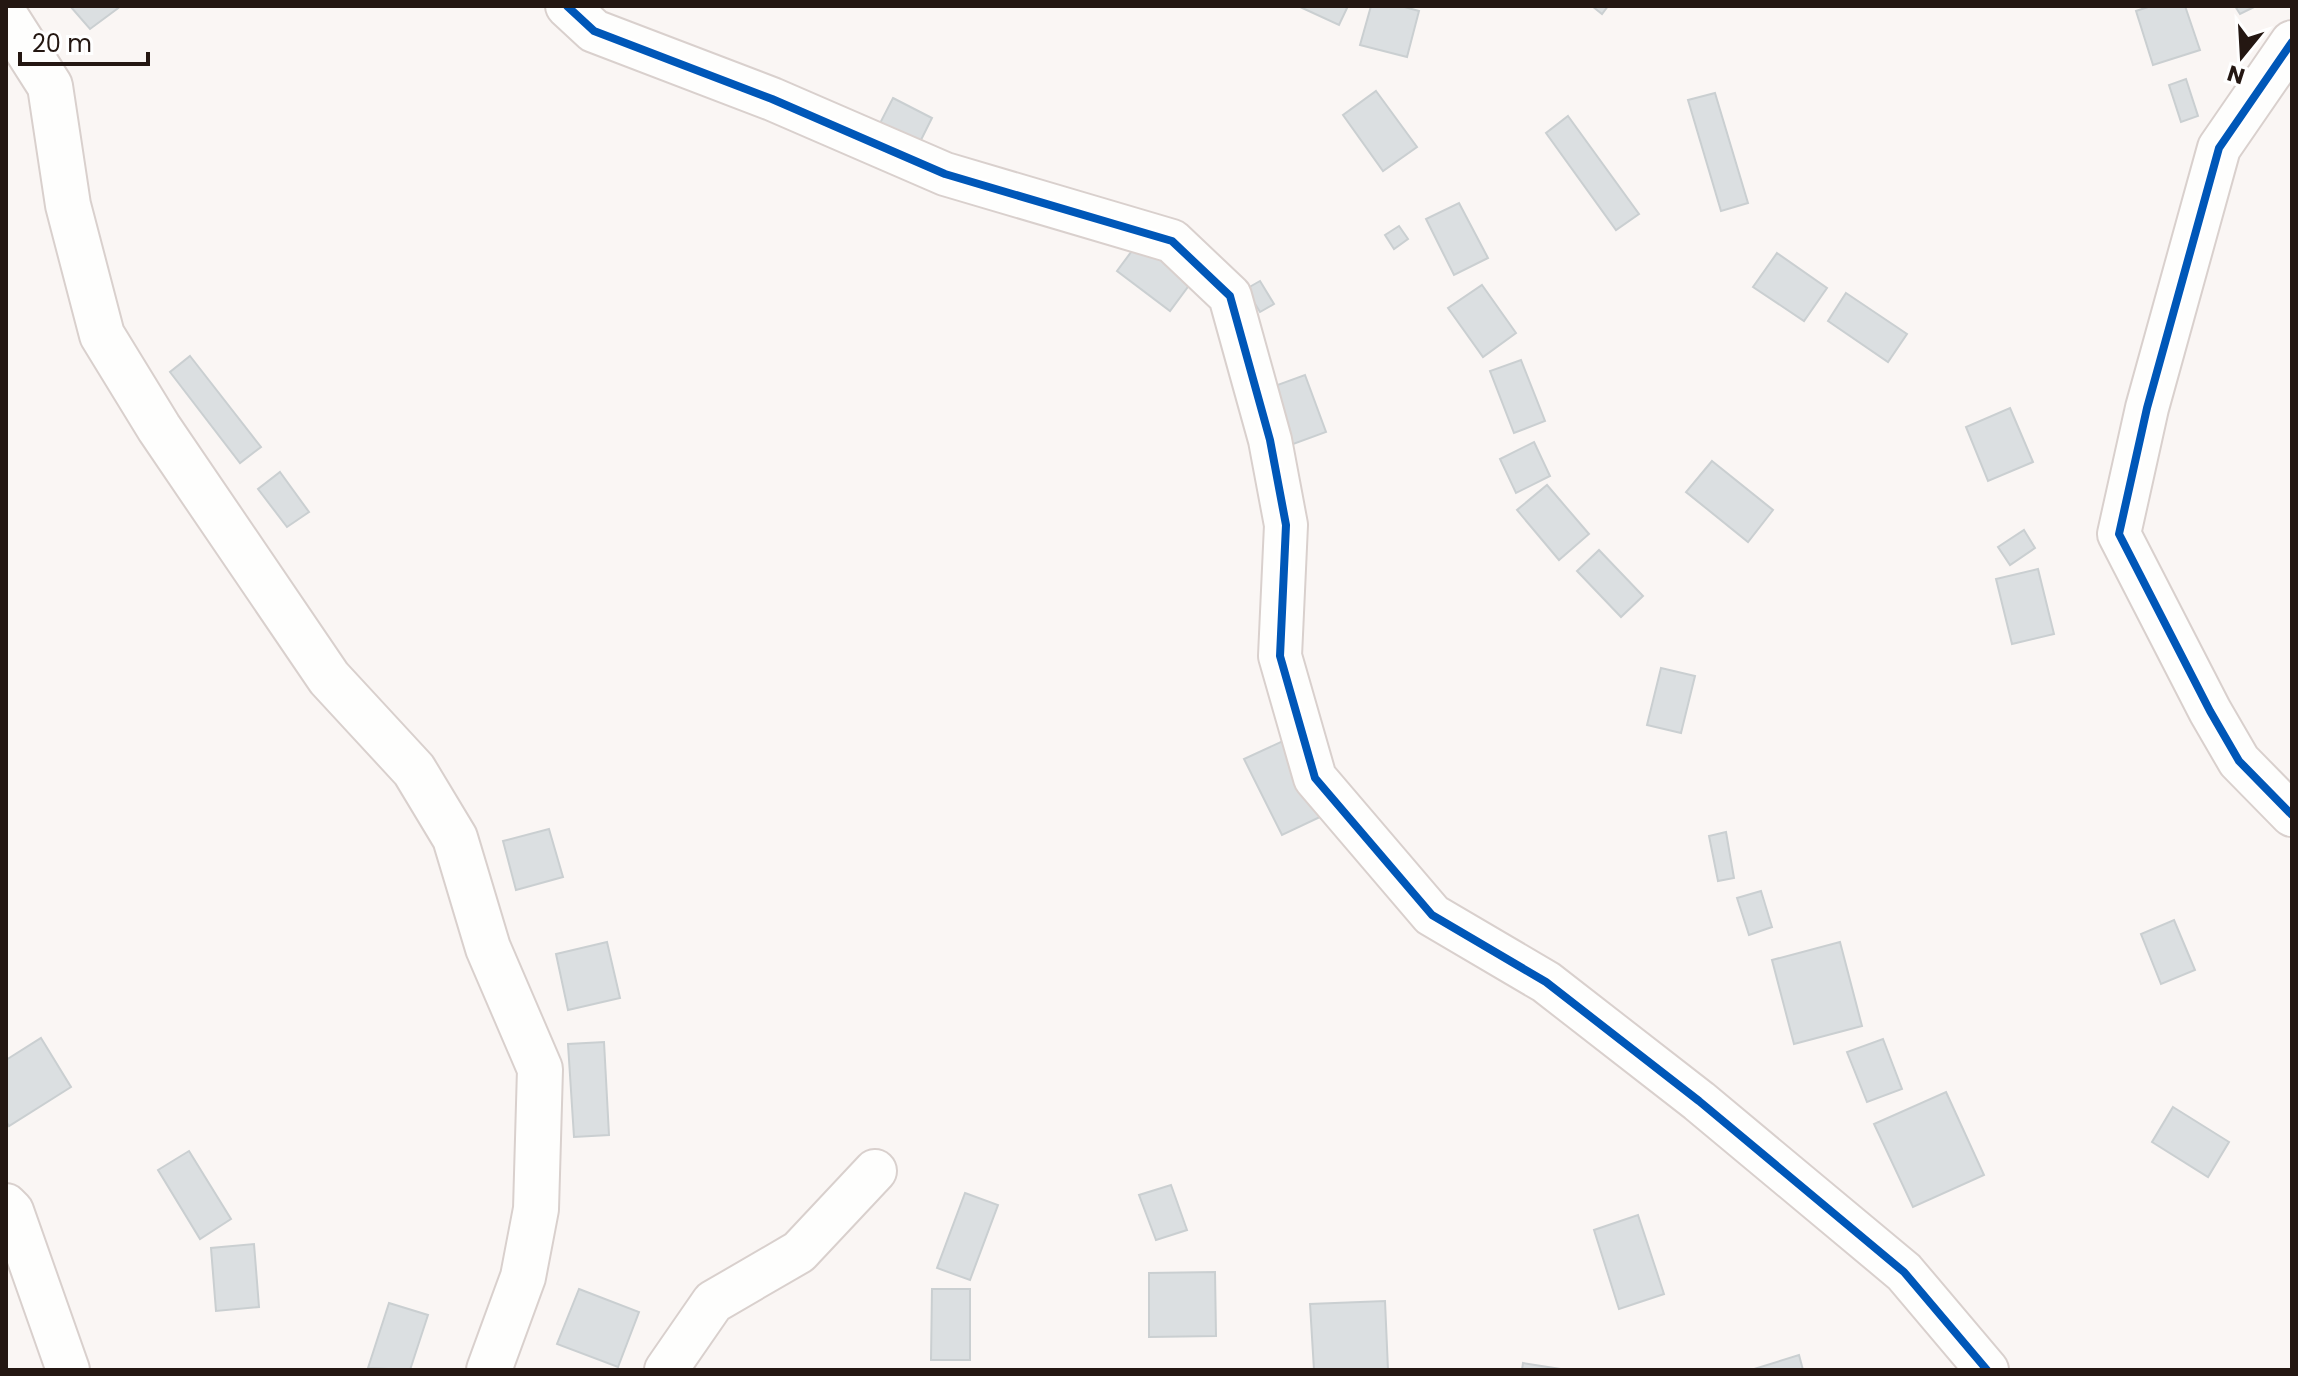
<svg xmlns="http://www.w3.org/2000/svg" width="2298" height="1376" viewBox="0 0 2298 1376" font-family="Poppins,sans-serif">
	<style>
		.building { fill: #dbdfe1; stroke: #cacfd1; stroke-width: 2 }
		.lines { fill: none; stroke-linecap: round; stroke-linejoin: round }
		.minor-casing { stroke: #d9d0cd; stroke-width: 46 }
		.secondary-casing { stroke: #d9d0cd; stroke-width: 48 }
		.minor { stroke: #fefefd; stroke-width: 42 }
		.secondary { stroke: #fefefd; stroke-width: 44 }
		.cycleway-casing { stroke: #fff; stroke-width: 13 }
		.cycleway { stroke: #0057b8; stroke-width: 8 }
	</style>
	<rect width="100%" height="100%" fill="#faf6f4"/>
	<g class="building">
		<polygon points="70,6 121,6 90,29"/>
		<polygon points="1298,6 1348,6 1339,25"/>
		<polygon points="1371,6 1401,6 1419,11 1407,57 1360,45"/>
		<polygon points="1592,6 1608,6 1602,14"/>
		<polygon points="2151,6 2185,6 2200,50 2153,65 2136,11"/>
		<polygon points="2235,6 2256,6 2240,14"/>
		<polygon points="2186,79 2198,116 2181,122 2169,85"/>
		<polygon points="1376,91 1417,147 1383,171 1343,115"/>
		<polygon points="1715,93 1748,203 1721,211 1688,100"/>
		<polygon points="893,98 932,118 916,150 877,129"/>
		<polygon points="1568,116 1639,214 1616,230 1546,133"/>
		<polygon points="1459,203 1488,258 1454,275 1426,219"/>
		<polygon points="1399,226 1408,239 1394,249 1385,235"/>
		<polygon points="1143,236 1196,276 1170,311 1117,271"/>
		<polygon points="1777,253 1827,288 1804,321 1753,287"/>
		<polygon points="1260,281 1274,304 1260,312 1246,289"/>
		<polygon points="1482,285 1516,333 1483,357 1448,308"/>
		<polygon points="1846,293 1907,334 1888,362 1828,321"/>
		<polygon points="190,356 261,447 240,463 170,372"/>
		<polygon points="1521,360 1545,421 1514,433 1490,371"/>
		<polygon points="1305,375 1326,432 1285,447 1264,390"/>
		<polygon points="2010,408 2033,462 1988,481 1966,427"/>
		<polygon points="1534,442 1550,476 1516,493 1500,459"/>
		<polygon points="1712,461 1773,510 1748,542 1686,492"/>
		<polygon points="280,472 309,512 287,527 258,489"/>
		<polygon points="1547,485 1589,534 1559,560 1517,510"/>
		<polygon points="2024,530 2035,548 2010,565 1998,547"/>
		<polygon points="1599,550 1643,596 1621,617 1577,571"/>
		<polygon points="2038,569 2054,634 2012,644 1996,579"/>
		<polygon points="1661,668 1695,676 1681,733 1647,725"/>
		<polygon points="1283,741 1320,817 1282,835 1244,759"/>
		<polygon points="549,829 563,877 516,890 503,841"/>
		<polygon points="1726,832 1734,878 1718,881 1709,836"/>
		<polygon points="1761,891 1772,927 1749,935 1737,898"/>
		<polygon points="2174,920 2195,970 2161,984 2141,934"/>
		<polygon points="607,942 620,998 568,1010 556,954"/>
		<polygon points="1840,942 1862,1026 1794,1044 1772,960"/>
		<polygon points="41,1038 71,1087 9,1126 6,1121 6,1060"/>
		<polygon points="1883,1039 1902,1089 1867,1102 1847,1052"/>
		<polygon points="604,1042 609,1135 574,1137 568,1044"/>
		<polygon points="1946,1092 1984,1175 1913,1207 1874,1124"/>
		<polygon points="2173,1107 2229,1142 2208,1177 2152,1142"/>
		<polygon points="189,1151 231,1219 200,1239 158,1170"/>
		<polygon points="1171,1185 1187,1230 1156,1240 1139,1195"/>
		<polygon points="965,1193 998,1205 970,1280 937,1268"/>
		<polygon points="1638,1215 1664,1294 1619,1309 1594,1230"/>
		<polygon points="254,1244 259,1307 216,1311 211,1248"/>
		<polygon points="1215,1272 1216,1336 1149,1337 1149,1273"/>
		<polygon points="579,1289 639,1312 618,1367 557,1344"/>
		<polygon points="932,1289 970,1289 970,1360 931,1360"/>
		<polygon points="1385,1301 1388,1370 1314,1370 1310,1304"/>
		<polygon points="389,1303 428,1315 410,1370 368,1368"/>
		<polygon points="1799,1355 1803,1370 1751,1370"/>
		<polygon points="1523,1363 1567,1370 1522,1370"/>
	</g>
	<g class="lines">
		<g class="minor-casing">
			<g id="minor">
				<polyline points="567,6 594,31 772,99 945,174 1172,241 1230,296 1270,440 1286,525 1280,656 1315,778 1432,915 1546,982 1699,1101 1904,1272 1987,1370"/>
				<polyline points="2292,42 2219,148 2147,408 2119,534 2210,711 2239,761 2292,815"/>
				<polyline points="6,1205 12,1211 68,1370"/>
				<polyline points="666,1370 713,1302 799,1252 875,1171"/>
			</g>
		</g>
		<g class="secondary-casing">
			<polyline id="secondary" points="6,17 50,86 68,205 102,335 159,428 329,678 414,770 455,838 488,948 540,1069 536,1209 523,1277 489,1370"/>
		</g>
		<use href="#minor" class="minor"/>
		<use href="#secondary" class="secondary"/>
		<g class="cycleway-casing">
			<g id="cycleway">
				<polyline points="567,6 594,31 772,99 945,174 1172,241 1230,296 1270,440 1286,525 1280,656 1315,778 1432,915 1546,982 1699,1101 1904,1272 1987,1370"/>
				<polyline points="2292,42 2219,148 2147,408 2119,534 2210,711 2239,761 2292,815"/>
			</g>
		</g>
		<use href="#cycleway" class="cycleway"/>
	</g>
	<rect width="2298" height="1376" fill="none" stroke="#241712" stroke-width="16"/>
	<g transform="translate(2242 56) rotate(198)" stroke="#ffffff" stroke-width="6" paint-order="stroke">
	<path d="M0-6L14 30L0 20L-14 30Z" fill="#241712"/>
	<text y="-12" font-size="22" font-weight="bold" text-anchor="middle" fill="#241712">N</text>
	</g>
	<path d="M20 52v12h128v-12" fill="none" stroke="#241712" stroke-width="4"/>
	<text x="32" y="52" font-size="24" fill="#241712" stroke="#ffffff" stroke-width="6" paint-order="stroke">20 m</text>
</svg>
